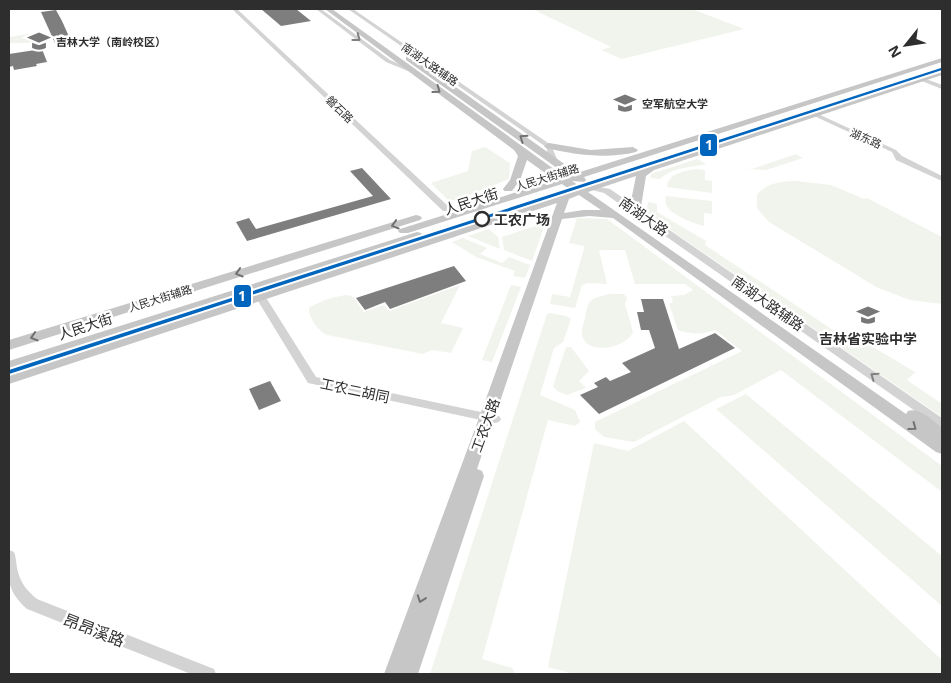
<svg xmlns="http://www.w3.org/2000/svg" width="951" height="683" viewBox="0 0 951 683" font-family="'Noto Sans','Noto Sans SC',sans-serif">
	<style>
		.green { fill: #f1f4ec }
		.building { fill: #7e7e7e }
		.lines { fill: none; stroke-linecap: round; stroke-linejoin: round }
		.minor { fill: #d3d3d3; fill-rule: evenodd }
		.major { fill: #c6c6c6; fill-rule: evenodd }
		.metro-1-casing { stroke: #fff; stroke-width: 4 }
		.metro-1 { fill: #0065bd; fill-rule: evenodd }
		.oneway { stroke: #808080 }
		.oneway2 { stroke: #727272 }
		.stop-dot { fill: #fff; stroke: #2e2e2e; stroke-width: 2.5 }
		.labels { text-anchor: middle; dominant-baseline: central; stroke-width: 5; stroke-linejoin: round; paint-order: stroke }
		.far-poi-label { font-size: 11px; font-weight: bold; fill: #2e2e2e; stroke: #fff; text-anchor: start }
		.far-street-label { font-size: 11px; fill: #2e2e2e; stroke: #fff }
		.street-label { font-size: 14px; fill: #2e2e2e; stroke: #fff }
		.stop-label { font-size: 14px; font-weight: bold; fill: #2e2e2e; stroke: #fff; text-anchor: start }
		.poi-label { font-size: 14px; font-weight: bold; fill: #2e2e2e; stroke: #fff }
		.near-street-label { font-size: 16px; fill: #2e2e2e; stroke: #fff }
		.line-badge { stroke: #fff; stroke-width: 2 }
		.badge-label { font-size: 14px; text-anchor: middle; font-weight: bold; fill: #fff }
	</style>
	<rect width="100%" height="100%" fill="#fff"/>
	<g class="green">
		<polygon points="532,9 692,9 744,29 622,59 601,50 611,47"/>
		<polygon points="34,33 39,43 9,43 9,37"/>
		<polygon points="485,147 510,163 509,179 457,200 448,200 431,183 468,171 472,151"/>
		<polygon points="796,154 803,158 766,170 718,167 752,169"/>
		<path d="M697 159 706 164C690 168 672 167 660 179L651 178V174Z"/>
		<path d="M696 169 705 170V180L712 181V193L667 187C668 174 683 171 696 169Z"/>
		<path d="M796 181 831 185 864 199 867 198 942 237V240L926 232 942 240V304L910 300 878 288 769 222 757 208V195C766 183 782 181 796 181Z"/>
		<path d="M666 196 712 201V214L704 213V226C695 224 668 214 666 204 665 202 666 197 666 196Z"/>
		<polygon points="648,202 657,204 657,212 706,241 705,245 839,334 848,332 915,372 907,380 942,404 942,417 646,213"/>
		<path d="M577 218 607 219 942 466V492L781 370 734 395 721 397 634 442 604 437 595 429V422L742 351 715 330C703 335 690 334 678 330L669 304 673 302 671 296 684 295 693 290 685 284H635L625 250H599L607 284 587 283 582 285 575 308 550 304 552 294 570 297 584 249V246L569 243Z"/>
		<polygon points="544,223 545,224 532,261 504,250 502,237"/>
		<polygon points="489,229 498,237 500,249 468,236"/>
		<polygon points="463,238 487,248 480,254 502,263 509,257 530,265 525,278 513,276 515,271 476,257 452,242"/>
		<path d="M460 285 441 323 463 328 451 353 432 350 423 354 327 335C319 332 308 317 309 308 315 303 344 292 351 296 356 299 360 307 364 312L384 305 389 311Z"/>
		<polygon points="511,285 521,287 492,362 482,360"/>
		<path d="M610 294H624L627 298 625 304 633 332C626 349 584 356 582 334 581 329 584 323 585 318 589 298 590 299 610 294Z"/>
		<polygon points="550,313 567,316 571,319 563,342 554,348 540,395 575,410 580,422 575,426 548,420 482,659 512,668 516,674 430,674 547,314"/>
		<polygon points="566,347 571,347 589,371 579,381 586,388 567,395 557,391 553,386"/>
		<polygon points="746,394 942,556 942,606 716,409"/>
		<polygon points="684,421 942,660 942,674 574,674 548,667 594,443 628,451"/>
	</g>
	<g class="building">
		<polygon points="261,9 296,9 311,21 281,26"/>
		<polygon points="56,10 62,21 71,41 55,43 41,12"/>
		<polygon points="42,49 47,62 36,64 37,66 14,70 13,66 9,67 9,54"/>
		<polygon points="362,168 391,199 247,241 236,222 249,218 256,229 373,196 350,171"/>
		<polygon points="454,266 466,281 390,309 385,302 365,310 356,298"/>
		<polygon points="641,299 663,299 679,349 715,333 735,348 599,414 580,395 598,387 594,383 606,377 610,381 631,372 622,363 655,348 649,330 641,330 637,312 644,312"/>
		<polygon points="270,381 281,401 259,410 249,389"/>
	</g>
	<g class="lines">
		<g class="minor">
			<polygon points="232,9 237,9 449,207 449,211 443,211"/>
			<polygon points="316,9 321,9 390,60 413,70 408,71 386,62"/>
			<polygon points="348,9 353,9 551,145 557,159 556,161 550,161 546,147"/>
			<polygon points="921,77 942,85 942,89 919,80 919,78"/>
			<polygon points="812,113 816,113 896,150 902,156 942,176 942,181 896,160 892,152 812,115"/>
			<polygon points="588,185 610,189 942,418 942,428 938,427 604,193 588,189"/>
			<polygon points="260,293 265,296 316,377 495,415 499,416 501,419 499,422 495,423 308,383 255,296"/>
			<path d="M9 550 14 552C16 557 16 562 17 568 20 582 26 590 37 599L214 669 216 674H191L27 609C6 590 7 576 9 550Z"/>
		</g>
		<g class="major">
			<path d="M325 9H332L565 177 568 176 406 60V56H412L577 173 942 58V62L584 177 586 180 585 182 572 181 581 187 942 70V75L654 170 646 176 640 213H632L630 206 636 176 588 192 906 414 908 411C920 407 933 421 942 428V454L936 452 613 218 589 216 562 219 477 469 482 471 484 476 418 674H384L479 418 557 203 9 384V374L560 194 562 189H569L562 184 408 233H400L398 231 400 229 555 180 527 160 520 180 512 191H504L503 189 510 180 518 156 514 150ZM579 195 601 210H583L564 213 569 199Z"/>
			<path d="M549 143 591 150 633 147 638 150 636 152C607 159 575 155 546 148L544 146Z"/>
			<polygon points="416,215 420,216 422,218 420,220 9,350 9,340"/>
			<polygon points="417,232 421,233 423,235 421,237 9,371 9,361"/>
		</g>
		<g class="metro-1-casing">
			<polygon id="metro-1" points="941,68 942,68 942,70 9,374 9,370"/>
		</g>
		<use href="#metro-1" class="metro-1"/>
	</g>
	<defs><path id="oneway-chevron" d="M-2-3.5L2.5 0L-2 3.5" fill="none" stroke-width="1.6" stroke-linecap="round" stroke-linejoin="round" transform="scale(1.25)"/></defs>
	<g class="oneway">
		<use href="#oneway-chevron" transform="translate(357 38) rotate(37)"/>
		<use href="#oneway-chevron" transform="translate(874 376) rotate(-145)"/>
	</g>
	<g class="oneway2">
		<use href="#oneway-chevron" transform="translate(437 90) rotate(36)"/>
		<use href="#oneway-chevron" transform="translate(523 138) rotate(-145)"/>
		<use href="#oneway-chevron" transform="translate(395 225) rotate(163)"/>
		<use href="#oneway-chevron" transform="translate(239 273) rotate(163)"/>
		<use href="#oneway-chevron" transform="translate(34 337) rotate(163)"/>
		<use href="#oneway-chevron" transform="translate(913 427) rotate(36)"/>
		<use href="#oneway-chevron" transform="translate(421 599) rotate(110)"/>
	</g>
	<defs>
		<g id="university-bare" transform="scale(1.725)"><path d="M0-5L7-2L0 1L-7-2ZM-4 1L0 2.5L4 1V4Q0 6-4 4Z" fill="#777" stroke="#fff" stroke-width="2.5" paint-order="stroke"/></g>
		<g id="school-bare" transform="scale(1.725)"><path d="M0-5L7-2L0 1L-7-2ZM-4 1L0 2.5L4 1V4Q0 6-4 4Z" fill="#777" stroke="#fff" stroke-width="2.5" paint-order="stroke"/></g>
	</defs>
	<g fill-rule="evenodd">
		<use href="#university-bare" x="39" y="41"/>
		<use href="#university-bare" x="625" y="103"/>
		<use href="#school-bare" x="868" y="315"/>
	</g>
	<circle class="stop-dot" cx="482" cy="219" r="7"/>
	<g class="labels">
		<g class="far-poi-label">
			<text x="56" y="41">吉林大学（南岭校区）</text>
			<text x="642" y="103">空军航空大学</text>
		</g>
		<g class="far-street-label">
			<text transform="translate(430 64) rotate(35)">南湖大路辅路</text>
			<text transform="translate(340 109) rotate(44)">磐石路</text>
			<text transform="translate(866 138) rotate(24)">湖东路</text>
			<text transform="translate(547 177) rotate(-17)">人民大街辅路</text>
			<text transform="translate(160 298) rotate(-17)">人民大街辅路</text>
		</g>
		<g class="street-label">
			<text transform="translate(471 201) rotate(-18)">人民大街</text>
			<text transform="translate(644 216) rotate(35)">南湖大路</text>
			<text transform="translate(768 303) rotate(35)">南湖大路辅路</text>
			<text transform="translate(85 326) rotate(-18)">人民大街</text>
			<text transform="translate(355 390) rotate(12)">工农二胡同</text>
			<text transform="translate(485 425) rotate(-70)">工农大路</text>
		</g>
		<g class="stop-label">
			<text x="494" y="219">工农广场</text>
		</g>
		<g class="poi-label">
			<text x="868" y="338">吉林省实验中学</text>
		</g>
		<g class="near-street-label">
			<text transform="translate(94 630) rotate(21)">昂昂溪路</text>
		</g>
	</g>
	<g class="line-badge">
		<rect x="699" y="133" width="19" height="24" rx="5" fill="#0065bd"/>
		<rect x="233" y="284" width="19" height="24" rx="5" fill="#0065bd"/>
	</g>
	<g class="badge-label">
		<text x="709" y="150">1</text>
		<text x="242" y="301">1</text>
	</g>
	<rect width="951" height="683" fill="none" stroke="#2e2e2e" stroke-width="20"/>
	<g transform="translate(906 45) rotate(240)" stroke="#ffffff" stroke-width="4" paint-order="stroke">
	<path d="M0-4L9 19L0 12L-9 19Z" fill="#2e2e2e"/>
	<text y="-8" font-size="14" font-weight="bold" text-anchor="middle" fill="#2e2e2e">N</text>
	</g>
</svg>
